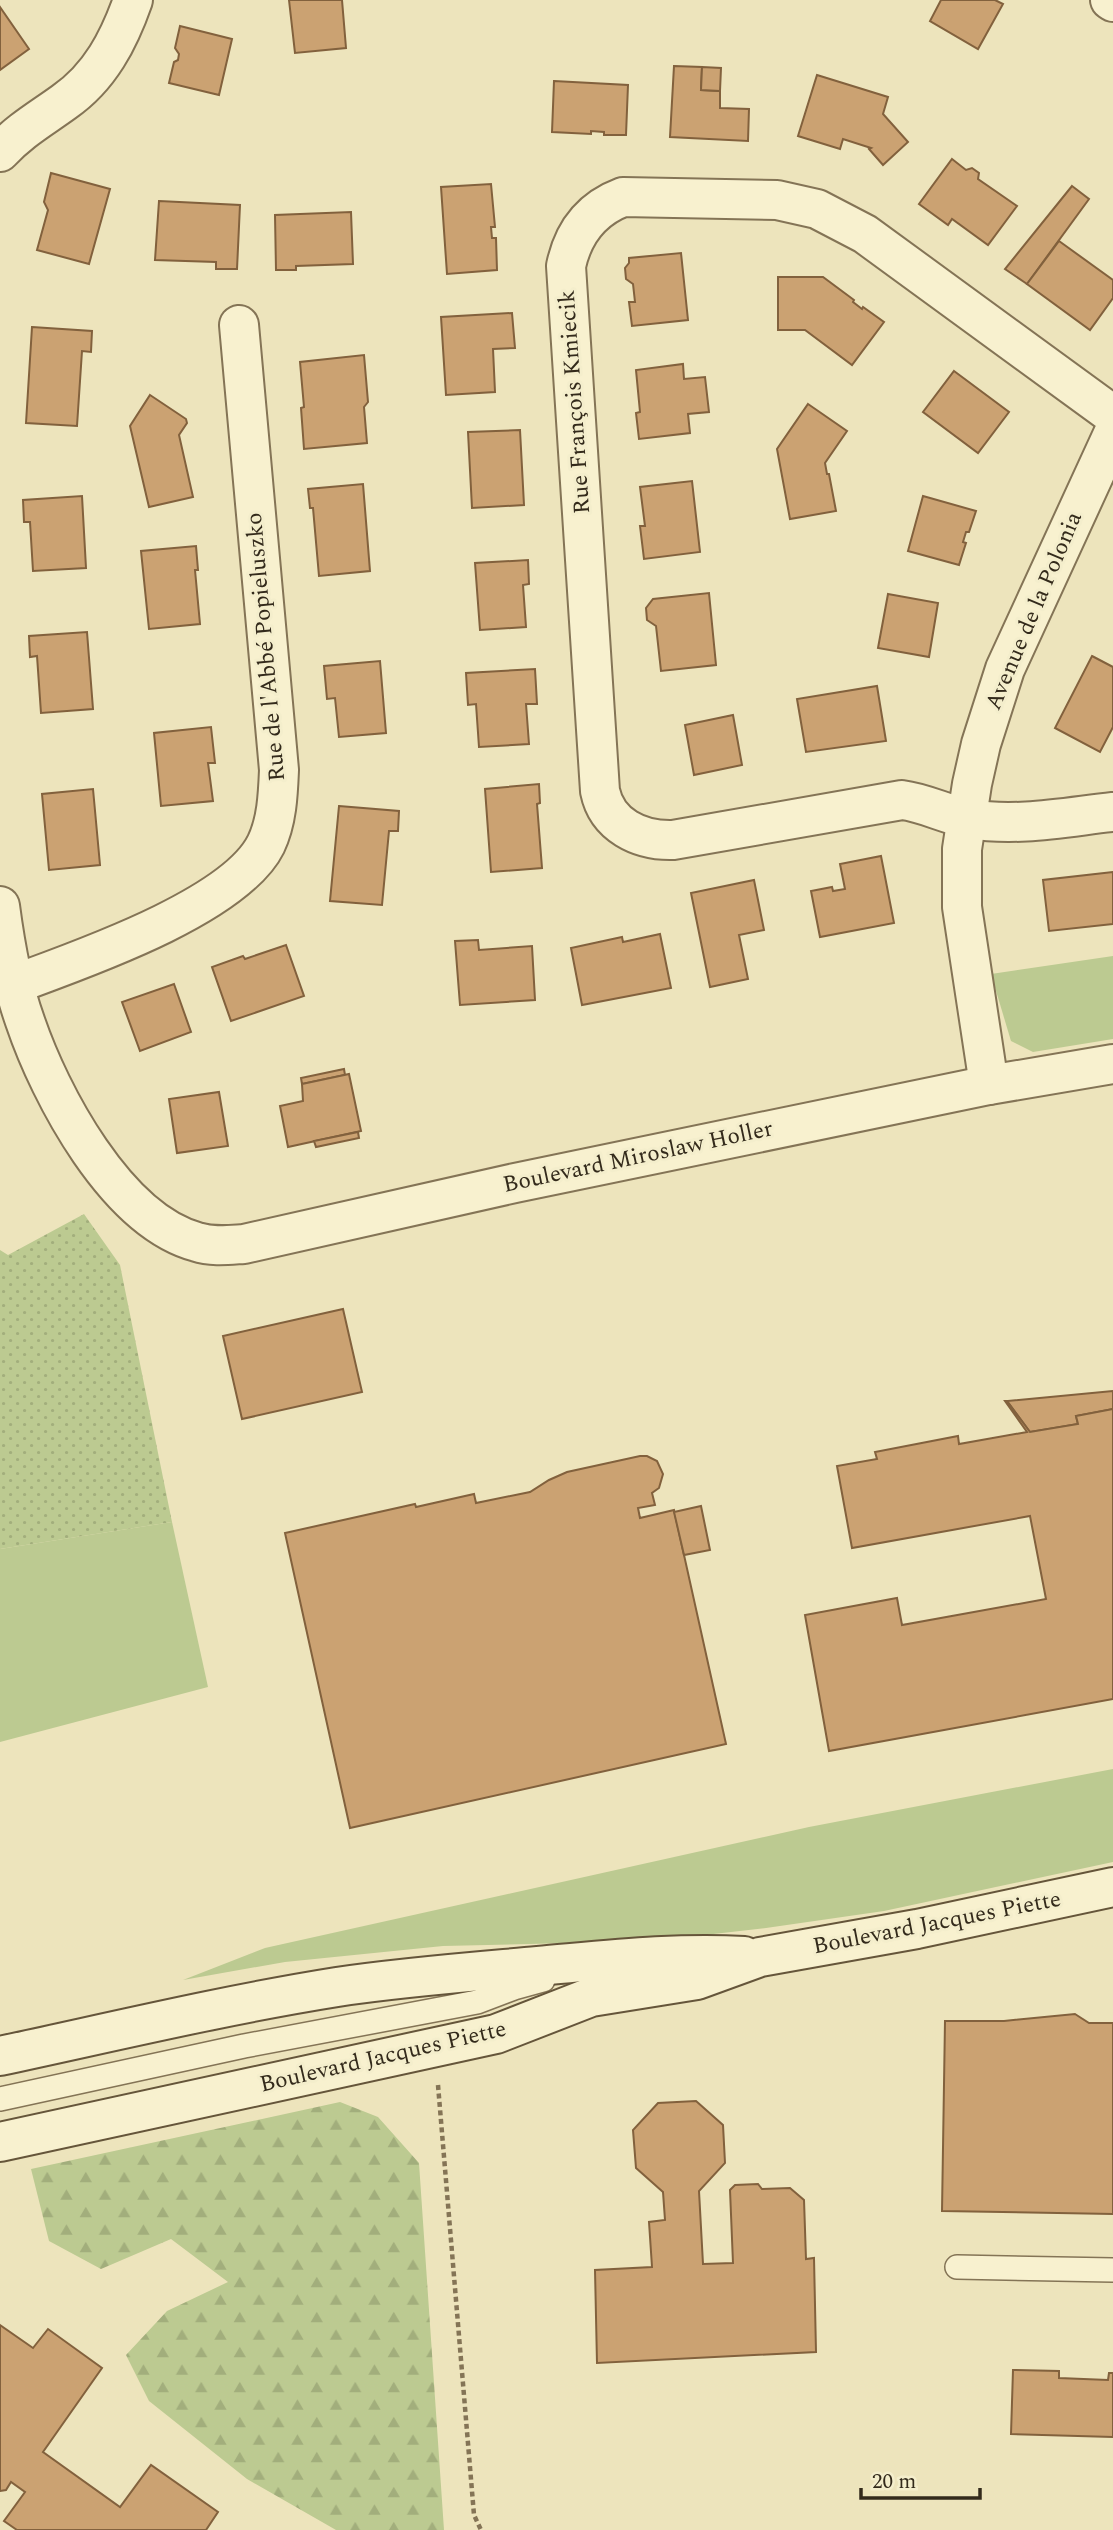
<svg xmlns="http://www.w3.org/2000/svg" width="1113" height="2530" viewBox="0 0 1113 2530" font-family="Spectral,serif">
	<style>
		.grass { fill: #bcca91 }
		.forest { fill: url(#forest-firs) }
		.park { fill: url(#park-dots) }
		.building { fill: #cba272; stroke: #82613d; stroke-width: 2 }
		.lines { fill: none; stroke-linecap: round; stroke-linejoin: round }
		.lane-casing { stroke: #847456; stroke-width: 26 }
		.street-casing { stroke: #847456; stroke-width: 42 }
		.secondary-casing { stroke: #65553a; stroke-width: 42 }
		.path { stroke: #847456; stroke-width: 4.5; stroke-dasharray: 5 3.5; stroke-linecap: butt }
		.lane { stroke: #f8f1cf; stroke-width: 23 }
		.street { stroke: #f8f1cf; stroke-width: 38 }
		.secondary { stroke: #f8f1cf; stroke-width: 38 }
		.labels { text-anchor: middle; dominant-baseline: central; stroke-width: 6; stroke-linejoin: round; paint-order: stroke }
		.street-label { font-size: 23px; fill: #332a1b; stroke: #f4eecc }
	</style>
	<defs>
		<pattern id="forest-firs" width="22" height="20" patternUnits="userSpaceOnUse" patternTransform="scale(1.75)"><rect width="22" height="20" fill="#bcca91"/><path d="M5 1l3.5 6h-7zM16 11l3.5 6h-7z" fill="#a2ae7c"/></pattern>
		<pattern id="park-dots" width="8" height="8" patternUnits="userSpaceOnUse" patternTransform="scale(1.75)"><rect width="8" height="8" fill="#bcca91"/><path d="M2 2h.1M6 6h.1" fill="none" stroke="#a2ae7c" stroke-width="1.8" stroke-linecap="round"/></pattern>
	</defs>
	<rect width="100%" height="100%" fill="#ede4bc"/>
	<g class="grass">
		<polygon points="1113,956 1113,1039 1033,1052 1011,1041 991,974"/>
		<polygon points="172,1522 208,1687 0,1742 0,1549"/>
		<polygon points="1113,1769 1113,1862 884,1911 766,1928 652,1941 443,1946 285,1962 183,1980 265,1948 809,1827"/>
	</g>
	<polygon class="forest" points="340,2102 378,2117 419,2163 444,2530 336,2530 247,2479 149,2401 126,2355 167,2311 228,2282 171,2239 101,2269 49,2241 31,2169"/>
	<polygon class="park" points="84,1214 120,1265 172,1522 0,1549 0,1250 8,1255"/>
	<g class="building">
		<polygon points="289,0 342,0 346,48 295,53"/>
		<polygon points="941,0 995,0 1003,4 978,49 930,21"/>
		<polygon points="0,7 29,49 0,70"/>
		<polygon points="180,26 232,39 219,95 169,83 174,62 178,60 179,54 175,48"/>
		<polygon points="674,66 702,67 701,90 720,91 720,108 749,109 748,141 670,137"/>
		<polygon points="702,67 721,68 720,91 701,90"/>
		<polygon points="817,75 888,97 883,114 908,142 883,165 869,149 871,148 843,139 840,149 798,136"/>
		<polygon points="554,81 628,85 626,135 604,135 604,132 591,131 591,134 552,132"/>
		<polygon points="952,159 966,170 972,168 979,173 978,179 1017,206 988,245 952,219 948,225 919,204"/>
		<polygon points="51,173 110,189 89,264 37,250 48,210 44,202"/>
		<polygon points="491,184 495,227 491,227 492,238 496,238 497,270 447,274 441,187"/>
		<polygon points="1072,186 1089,199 1027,284 1005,269"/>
		<polygon points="159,201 240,205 237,269 216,269 216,262 155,260"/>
		<polygon points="351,212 353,264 296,266 296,270 276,270 275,215"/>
		<polygon points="1059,241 1113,280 1113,298 1090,330 1027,284"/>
		<polygon points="681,253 688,320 632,326 629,302 635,302 633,284 626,279 625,268 629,263 629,258"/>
		<polygon points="778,277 823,277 854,300 853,302 862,309 863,307 884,322 852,365 805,330 778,330"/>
		<polygon points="512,313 515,348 493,349 495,392 446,395 441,317"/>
		<polygon points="32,327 92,331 91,352 82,351 77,426 26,423"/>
		<polygon points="364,355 368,402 364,407 367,443 304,449 301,408 304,407 300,362"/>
		<polygon points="683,364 684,379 705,377 709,412 688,414 690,433 639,439 636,413 640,412 636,370"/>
		<polygon points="954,371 1009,412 978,453 923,412"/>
		<polygon points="150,395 186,419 187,423 179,435 193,497 149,507 130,426"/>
		<polygon points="808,404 847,431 825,463 827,474 829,474 836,511 790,519 777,449"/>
		<polygon points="520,430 524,505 472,508 468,432"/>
		<polygon points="692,481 700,552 644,559 640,526 645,526 640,487"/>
		<polygon points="363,484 370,571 319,576 313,508 310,508 308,489"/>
		<polygon points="82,496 86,568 33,571 30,522 24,522 23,500"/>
		<polygon points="923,496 976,511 969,532 966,532 963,542 966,543 959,565 908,551"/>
		<polygon points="196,546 198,570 195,570 200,624 149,629 141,551"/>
		<polygon points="528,560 529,584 523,585 526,627 480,630 475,563"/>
		<polygon points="709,593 716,665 661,671 656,626 647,620 646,608 653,599"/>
		<polygon points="888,594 938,603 929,657 878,648"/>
		<polygon points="87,632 93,709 41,713 37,656 30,657 29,636"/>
		<polygon points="1092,656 1113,667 1113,727 1100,752 1055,728"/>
		<polygon points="380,661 386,733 339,737 335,698 327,699 324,666"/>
		<polygon points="535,669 537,704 526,704 529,744 479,747 476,704 468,705 466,673"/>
		<polygon points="877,686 886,741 806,752 797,699"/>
		<polygon points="733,715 742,765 694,775 685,725"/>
		<polygon points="211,727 215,763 208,763 213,801 161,806 154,733"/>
		<polygon points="539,784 540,803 537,804 542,868 491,872 485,789"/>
		<polygon points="93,789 100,865 49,870 42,794"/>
		<polygon points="339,806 399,811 398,831 389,831 382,905 330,901"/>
		<polygon points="881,856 894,923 820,937 811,891 832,887 833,891 845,889 840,864"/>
		<polygon points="1113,872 1113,924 1049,931 1043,880"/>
		<polygon points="754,880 764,930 739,935 748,979 710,987 691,893"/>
		<polygon points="660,934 671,988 582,1005 571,948 622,937 623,942"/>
		<polygon points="478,940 479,950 532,946 535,1000 460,1005 455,941"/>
		<polygon points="286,945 304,996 231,1021 212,967 243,956 245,959"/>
		<polygon points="174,984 191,1032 140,1051 122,1002"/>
		<polygon points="344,1069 345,1075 302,1084 301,1078"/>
		<polygon points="349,1074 361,1131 288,1147 280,1106 303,1101 302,1084"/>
		<polygon points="219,1092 228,1146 177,1153 169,1099"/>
		<polygon points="358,1132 359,1138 316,1147 314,1141"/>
		<polygon points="343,1309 362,1392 242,1419 223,1336"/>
		<polygon points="1113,1391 1113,1409 1076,1416 1078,1424 1030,1432 1007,1401"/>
		<polygon points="1005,1401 1007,1401 1030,1432 1078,1424 1076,1416 1113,1409 1113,1699 829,1751 805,1615 897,1598 902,1625 1046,1599 1030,1516 852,1548 837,1466 877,1459 875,1452 958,1436 959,1444 1027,1432"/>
		<polygon points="640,1456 647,1456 657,1461 663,1474 659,1488 652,1493 655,1505 638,1508 640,1518 674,1510 726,1744 350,1828 285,1533 415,1504 416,1507 474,1494 476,1503 530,1492 549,1480 567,1472"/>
		<polygon points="701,1506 710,1550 684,1555 674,1512"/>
		<polygon points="1075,2014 1089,2023 1113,2023 1113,2214 942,2211 945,2021 1004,2021"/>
		<polygon points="696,2101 723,2125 725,2163 699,2191 703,2264 733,2263 730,2190 735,2185 758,2184 762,2189 790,2188 804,2200 806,2259 814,2258 816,2352 597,2363 595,2270 652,2267 649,2222 665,2220 663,2192 636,2168 633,2130 658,2103"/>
		<polygon points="0,2325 33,2348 48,2329 102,2368 43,2452 120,2507 151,2465 218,2512 206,2530 17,2530 4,2521 25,2492 11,2482 6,2490 0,2491"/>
		<polygon points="1013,2370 1059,2371 1059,2378 1108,2380 1109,2373 1113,2373 1113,2437 1011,2434"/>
	</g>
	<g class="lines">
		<g class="lane-casing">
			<g id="lane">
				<polyline points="0,2099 244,2046 477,2002 514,1988 543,1980"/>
				<polyline points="957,2267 1113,2270"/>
			</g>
		</g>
		<g class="street-casing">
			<g id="street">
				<polyline points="1110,0 1113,2"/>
				<path d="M0 152C19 131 42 118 64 102 100 77 119 40 133 0"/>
				<path d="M1113 415 865 234 817 209 777 200 623 197C591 209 573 233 566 266L600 791C607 825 639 841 673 840L902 800C926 803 947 815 970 819 1017 827 1066 817 1113 812"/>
				<path d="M0 906C5 944 12 985 25 1021 50 1095 116 1220 197 1242 212 1247 228 1245 244 1244L515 1183 989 1085 1113 1064"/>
				<path d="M15 984C80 960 235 907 266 844 277 821 278 794 279 770L239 325"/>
				<polyline points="989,1085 962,907 962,849 972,784 981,744 1005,669 1113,434"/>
			</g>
		</g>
		<g class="secondary-casing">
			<g id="secondary">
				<path d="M0 2056C112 2032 224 2005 337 1987 404 1977 471 1972 538 1966 607 1960 675 1952 744 1956"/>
				<polyline points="0,2142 496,2034 591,1997 697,1980 760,1957 917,1929 1113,1887"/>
			</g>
		</g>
		<polyline class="path" points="438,2085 474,2515 481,2530"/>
		<use href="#lane" class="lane"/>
		<use href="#street" class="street"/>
		<use href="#secondary" class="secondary"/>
	</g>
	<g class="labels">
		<g class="street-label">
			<text transform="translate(575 402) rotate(-94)">Rue François Kmiecik</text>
			<text transform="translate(1034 611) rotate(-67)">Avenue de la Polonia</text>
			<text transform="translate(266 647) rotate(-95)">Rue de l'Abbé Popieluszko</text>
			<text transform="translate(638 1157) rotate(-12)">Boulevard Miroslaw Holler</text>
			<text transform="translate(937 1923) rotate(-11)">Boulevard Jacques Piette</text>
			<text transform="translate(383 2057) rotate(-13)">Boulevard Jacques Piette</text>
		</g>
	</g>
	<path d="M861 2488v10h119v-10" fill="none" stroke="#332a1b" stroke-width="3.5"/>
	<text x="872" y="2488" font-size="21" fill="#332a1b" stroke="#f4eecc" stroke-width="5" paint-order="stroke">20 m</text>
</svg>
